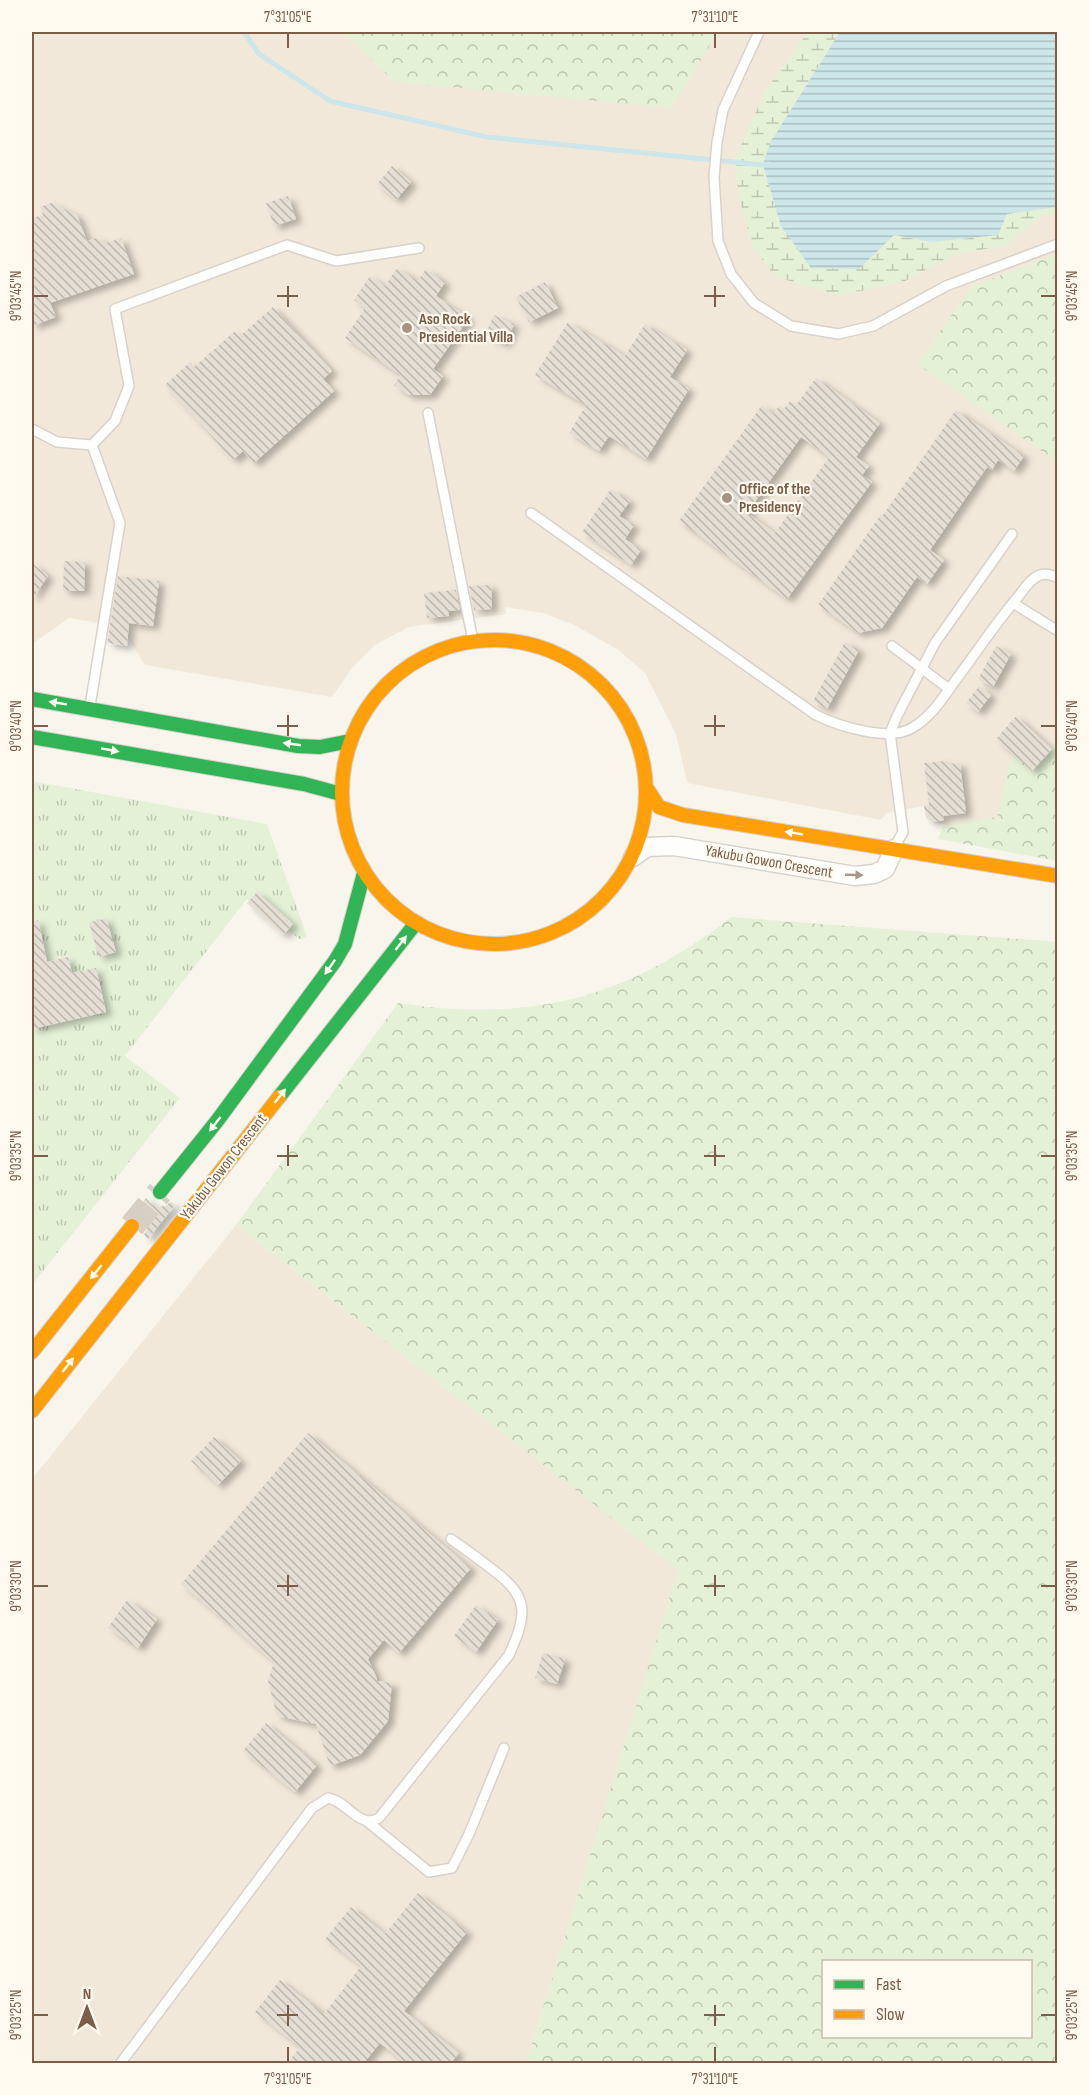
<svg xmlns="http://www.w3.org/2000/svg" width="1089" height="2095" viewBox="0 0 1089 2095" font-family="'Sofia Sans Condensed',sans-serif">
	<style>
		.residential { fill: #f2e8da }
		.grass { fill: url(#grass-tufts) }
		.forest { fill: url(#forest-crowns); fill-rule: evenodd }
		.wetland { fill: url(#wetland-marsh) }
		.water { fill: url(#water-rules) }
		.lines { fill: none; stroke-linecap: round; stroke-linejoin: round }
		.stream { stroke: #cde6ea; stroke-width: 5 }
		.building { fill: url(#building-back-hatch); fill-rule: evenodd; filter: url(#shadow) }
		.secondary-tunnel { stroke: #d8cfc4; stroke-width: 26; stroke-dasharray: 26 13; stroke-linecap: butt }
		.lane-casing { stroke: #d8d2cb; stroke-width: 12 }
		.street-casing { stroke: #d8d2cb; stroke-width: 21 }
		.fast-casing { stroke: #d8d1c9; stroke-width: 16 }
		.slow-casing { stroke: #d8d1c9; stroke-width: 16 }
		.lane { stroke: #fefefc; stroke-width: 9 }
		.street { stroke: #fefefc; stroke-width: 18 }
		.fast { stroke: #30b455; stroke-width: 14 }
		.slow { stroke: #ff9f0a; stroke-width: 14 }
		.oneway { fill: #fffaf0 }
		.oneway2 { fill: #a89688 }
		.ticks { fill: none; stroke: #7a5e4a; stroke-width: 2 }
		.poi-dot { fill: #a69383; stroke: #fffaf0; stroke-width: 2 }
		.labels { text-anchor: middle; dominant-baseline: central; stroke-width: 4.5; stroke-linejoin: round; paint-order: stroke }
		.poi-label { font-size: 16px; font-weight: bold; fill: #7a5e4a; stroke: #fffaf0; text-anchor: start }
		.street-label { font-size: 16px; fill: #7a5e4a; stroke: #fffaf0 }
		.neatline { fill: none; stroke: #7a5e4a; stroke-width: 2 }
		.ticks-label { font-size: 15px; text-anchor: middle; fill: #7a5e4a }
	</style>
	<defs>
		<pattern id="grass-tufts" width="24" height="20" patternUnits="userSpaceOnUse" patternTransform="scale(1.5)"><rect width="24" height="20" fill="#e4f1d7"/><path d="M3 7l-1-3M5 7V3M7 7l1-3M15 17l-1-3M17 17v-4M19 17l1-3" fill="none" stroke="#bec6b0"/></pattern>
		<pattern id="forest-crowns" width="20" height="18" patternUnits="userSpaceOnUse" patternTransform="scale(1.5)"><rect width="20" height="18" fill="#e4f1d7"/><path d="M2 6a3 3 0 1 1 6 0M12 15a3 3 0 1 1 6 0" fill="none" stroke="#bec6b0"/></pattern>
		<pattern id="wetland-marsh" width="20" height="14" patternUnits="userSpaceOnUse" patternTransform="scale(1.5)"><rect width="20" height="14" fill="#e4f1d7"/><path d="M1 5h8M5 5V1M11 12h8M15 12V8" fill="none" stroke="#bec6b0"/></pattern>
		<pattern id="water-rules" width="6" height="5" patternUnits="userSpaceOnUse" patternTransform="scale(1.5)"><rect width="6" height="5" fill="#cde6ea"/><path d="M0 2.5h6" fill="none" stroke="#abbec0"/></pattern>
		<pattern id="building-back-hatch" width="6" height="6" patternUnits="userSpaceOnUse" patternTransform="scale(1.5)"><rect width="6" height="6" fill="#e5ded4"/><path d="M-1 5l2 2M0 0l6 6M5-1l2 2" fill="none" stroke="#bfb7ae"/></pattern>
		<filter id="shadow"><feDropShadow dx="6" dy="4" stdDeviation="3" flood-color="#0004"/></filter>
	</defs>
	<rect width="100%" height="100%" fill="#f8f5ed"/>
	<g class="residential">
		<polygon points="32,32 1057,32 1057,846 932,822 926,817 924,806 887,813 881,820 687,783 676,734 645,673 617,649 574,625 543,613 505,607 506,614 409,627 375,645 352,668 332,697 145,665 120,626 104,624 69,618 32,644"/>
		<polygon points="236,1225 679,1570 526,2063 32,2064 32,1479"/>
	</g>
	<polygon class="grass" points="32,781 267,824 307,936 301,940 247,899 125,1056 180,1098 32,1285"/>
	<g class="forest">
		<polygon points="342,32 718,32 672,108 395,82"/>
		<polygon points="1057,254 1057,462 917,364 972,286"/>
		<polygon points="1057,744 1057,861 938,839 943,826 997,817 1011,758"/>
		<path d="M731 917 1057 942V2063H526L678 1570 236 1225 398 1003C529 1023 627 999 731 917ZM824 1962H1030V2036H824Z"/>
	</g>
	<polygon class="wetland" points="808,32 840,32 770,143 859,269 894,235 932,242 998,235 1007,214 1057,207 1057,213 1043,214 1006,245 954,255 905,281 838,296 774,276 752,245 740,201 734,162 765,91"/>
	<polygon class="water" points="840,32 1057,32 1057,207 1007,214 998,235 932,242 894,235 859,269 811,268 781,226 763,165 770,143"/>
	<g class="lines">
		<polyline class="stream" points="244,32 259,54 330,101 487,137 763,165 769,164"/>
	</g>
	<g class="building">
		<polygon points="392,166 411,182 396,200 377,184"/>
		<polygon points="288,196 296,219 274,226 266,203"/>
		<polygon points="51,203 77,215 87,241 96,238 106,243 121,238 134,274 50,303 56,317 32,326 32,218 43,215 40,207"/>
		<polygon points="397,268 418,281 426,269 445,282 436,296 469,318 433,369 443,376 430,395 409,395 394,385 401,375 345,338 365,308 354,300 370,276 385,286"/>
		<polygon points="545,282 558,308 529,322 516,297"/>
		<polygon points="273,307 332,371 323,379 334,391 254,463 243,451 233,460 165,385 190,362 194,367 235,331 240,336"/>
		<polygon points="494,315 514,324 505,344 485,335"/>
		<polygon points="568,322 625,356 645,324 687,350 670,377 689,389 646,459 609,436 599,451 569,433 586,405 535,375"/>
		<path d="M816 378 880 423 856 457 869 466 862 475 872 482 787 599 679 521 762 405 774 414 779 406 784 409 790 401 796 405ZM801 437 829 457 775 533 747 513Z"/>
		<polygon points="956,410 1024,456 1014,471 998,460 992,470 987,467 930,550 944,560 927,584 917,577 882,628 858,633 818,605 881,514 883,515"/>
		<polygon points="611,489 630,501 619,516 634,525 625,539 641,550 631,565 582,532"/>
		<polygon points="64,561 85,562 84,591 63,591"/>
		<polygon points="32,563 48,576 32,599"/>
		<polygon points="118,576 159,581 153,626 129,623 127,646 107,643"/>
		<polygon points="491,585 492,609 474,610 469,586"/>
		<polygon points="456,590 460,610 448,611 449,616 427,618 424,593"/>
		<polygon points="845,642 859,650 827,709 813,701"/>
		<polygon points="996,646 1011,654 993,687 978,679"/>
		<polygon points="979,686 991,695 978,712 966,703"/>
		<polygon points="1016,716 1052,749 1032,771 996,739"/>
		<polygon points="947,761 947,764 960,763 966,813 943,816 944,820 932,822 926,817 924,806 929,805 924,763"/>
		<polygon points="257,892 293,924 283,935 247,903"/>
		<polygon points="106,918 116,952 99,957 89,923"/>
		<polygon points="38,920 47,962 68,957 72,973 96,968 106,1012 32,1029 32,921"/>
		<polygon points="146,1198 151,1204 157,1207 165,1206 171,1202 175,1205 148,1239 144,1235 147,1228 146,1220 142,1215 135,1212"/>
		<polygon points="308,1433 471,1568 399,1653 384,1640 368,1659 377,1679 376,1681 392,1683 388,1721 360,1755 330,1766 316,1724 277,1716 268,1681 274,1662 181,1584"/>
		<polygon points="214,1437 241,1461 218,1485 191,1461"/>
		<polygon points="127,1600 157,1619 138,1648 108,1628"/>
		<polygon points="476,1605 498,1620 476,1652 454,1636"/>
		<polygon points="543,1653 565,1659 557,1684 535,1678"/>
		<polygon points="266,1723 317,1765 295,1792 243,1751"/>
		<polygon points="418,1893 467,1932 404,2011 459,2053 450,2064 406,2064 380,2043 363,2064 287,2064 300,2047 255,2012 280,1980 324,2014 361,1966 325,1939 351,1907 385,1934"/>
	</g>
	<g class="lines">
		<polyline class="secondary-tunnel" points="132,1226 160,1192"/>
		<g class="lane-casing">
			<g id="lane">
				<polyline points="759,32 723,110 717,142 714,177 718,241 731,274 754,303 791,326 838,334 873,326 946,286 1058,244"/>
				<polyline points="428,413 473,641"/>
				<polyline points="32,429 57,442 92,445"/>
				<path d="M531 513 816 715C838 726 889 742 912 728 931 717 943 698 955 681 976 653 995 624 1018 597 1024 589 1031 578 1040 575 1046 573 1052 575 1058 578"/>
				<polyline points="1013,603 1058,631"/>
				<polyline points="892,646 949,689"/>
				<polyline points="90,706 120,523 92,445 115,421 129,386 115,309 287,245 336,261 419,248"/>
				<polyline points="895,846 903,832 890,733 898,714 935,643 1012,534"/>
				<polyline points="368,1822 429,1872 452,1868 469,1834 504,1748"/>
				<path d="M120 2064 312 1808 328 1798C347 1801 360 1830 379 1818L509 1655C527 1615 530 1597 493 1570 479 1559 465 1549 451 1539"/>
			</g>
		</g>
		<g class="street-casing">
			<polyline id="street" points="633,857 647,847 674,846 855,876 874,874 885,869 894,849"/>
		</g>
		<g class="fast-casing">
			<g id="fast">
				<polyline points="32,699 298,746 320,747 350,741"/>
				<polyline points="32,737 304,784 341,794"/>
				<polyline points="279,1097 416,923"/>
				<polyline points="160,1192 217,1121 335,961 345,944 364,873"/>
			</g>
		</g>
		<g class="slow-casing">
			<g id="slow">
				<circle cx="494" cy="792" r="152"/>
				<polyline points="648,790 659,807 683,815 1058,876"/>
				<polyline points="32,1352 132,1226"/>
				<polyline points="32,1411 279,1097"/>
			</g>
		</g>
		<use href="#lane" class="lane"/>
		<use href="#street" class="street"/>
		<use href="#fast" class="fast"/>
		<use href="#slow" class="slow"/>
	</g>
	<defs><path id="oneway-solid" d="M-6-.8H1V-3.2L6.5 0L1 3.2V.8H-6Z" transform="scale(1.5)"/></defs>
	<g class="oneway">
		<use href="#oneway-solid" transform="translate(58 703) rotate(-171)"/>
		<use href="#oneway-solid" transform="translate(292 744) rotate(-172)"/>
		<use href="#oneway-solid" transform="translate(110 750) rotate(10)"/>
		<use href="#oneway-solid" transform="translate(794 833) rotate(-171)"/>
		<use href="#oneway-solid" transform="translate(401 943) rotate(-52)"/>
		<use href="#oneway-solid" transform="translate(330 967) rotate(125)"/>
		<use href="#oneway-solid" transform="translate(280 1096) rotate(-52)"/>
		<use href="#oneway-solid" transform="translate(215 1124) rotate(128)"/>
		<use href="#oneway-solid" transform="translate(96 1272) rotate(129)"/>
		<use href="#oneway-solid" transform="translate(68 1365) rotate(-52)"/>
	</g>
	<use class="oneway2" href="#oneway-solid" transform="translate(854 875) rotate(2)"/>
	<path class="ticks" d="M288 33V48M715 33V48M288 286V307M715 286V307M33 296H48M277 296H298M704 296H725M1041 296H1056M288 715V736M715 715V736M33 726H48M277 726H298M704 726H725M1041 726H1056M288 1145V1166M715 1145V1166M33 1156H48M277 1156H298M704 1156H725M1041 1156H1056M288 1575V1596M715 1575V1596M33 1586H48M277 1586H298M704 1586H725M1041 1586H1056M288 2005V2026M715 2005V2026M33 2015H48M277 2015H298M704 2015H725M1041 2015H1056M288 2047V2062M715 2047V2062"/>
	<g class="poi-dot">
		<circle cx="407" cy="328" r="6"/>
		<circle cx="727" cy="498" r="6"/>
	</g>
	<g class="labels">
		<g class="poi-label">
			<text x="419" y="319">Aso Rock<tspan x="419" dy="18">Presidential Villa</tspan></text>
			<text x="739" y="489">Office of the<tspan x="739" dy="18">Presidency</tspan></text>
		</g>
		<g class="street-label">
			<text transform="translate(769 862) rotate(10)">Yakubu Gowon Crescent</text>
			<text transform="translate(224 1167) rotate(-52)">Yakubu Gowon Crescent</text>
		</g>
	</g>
	<rect width="1089" height="2095" fill="none" stroke="#fffaf0" stroke-width="66"/>
	<rect x="822" y="1960" width="210" height="78" fill="#fffaf0" stroke="#cabcae" stroke-width="1.5"/>
	<rect x="834" y="1980" width="30" height="9" fill="#30b455" stroke="#cabcae" stroke-width="1.5"/>
	<text x="876" y="1990" font-size="18" fill="#7a5e4a">Fast</text>
	<rect x="834" y="2010" width="30" height="9" fill="#ff9f0a" stroke="#cabcae" stroke-width="1.5"/>
	<text x="876" y="2020" font-size="18" fill="#7a5e4a">Slow</text>
	<g transform="translate(87 2008)" stroke="#fffaf0" stroke-width="4.5" paint-order="stroke">
	<path d="M0-4.5L10 22L0 15L-10 22Z" fill="#7a5e4a"/>
	<text y="-9" font-size="16" font-weight="bold" text-anchor="middle" fill="#7a5e4a">N</text>
	</g>
	<rect x="33" y="33" width="1023" height="2029" class="neatline"/>
	<g class="ticks-label">
		<text x="288" y="22">7°31'05"E</text>
		<text x="715" y="22">7°31'10"E</text>
		<text transform="translate(16 296) rotate(-90)" y="5">9°03'45"N</text>
		<text transform="translate(1072 296) rotate(-90)" y="5">9°03'45"N</text>
		<text transform="translate(16 726) rotate(-90)" y="5">9°03'40"N</text>
		<text transform="translate(1072 726) rotate(-90)" y="5">9°03'40"N</text>
		<text transform="translate(16 1156) rotate(-90)" y="5">9°03'35"N</text>
		<text transform="translate(1072 1156) rotate(-90)" y="5">9°03'35"N</text>
		<text transform="translate(16 1586) rotate(-90)" y="5">9°03'30"N</text>
		<text transform="translate(1072 1586) rotate(-90)" y="5">9°03'30"N</text>
		<text transform="translate(16 2015) rotate(-90)" y="5">9°03'25"N</text>
		<text transform="translate(1072 2015) rotate(-90)" y="5">9°03'25"N</text>
		<text x="288" y="2084">7°31'05"E</text>
		<text x="715" y="2084">7°31'10"E</text>
	</g>
</svg>
